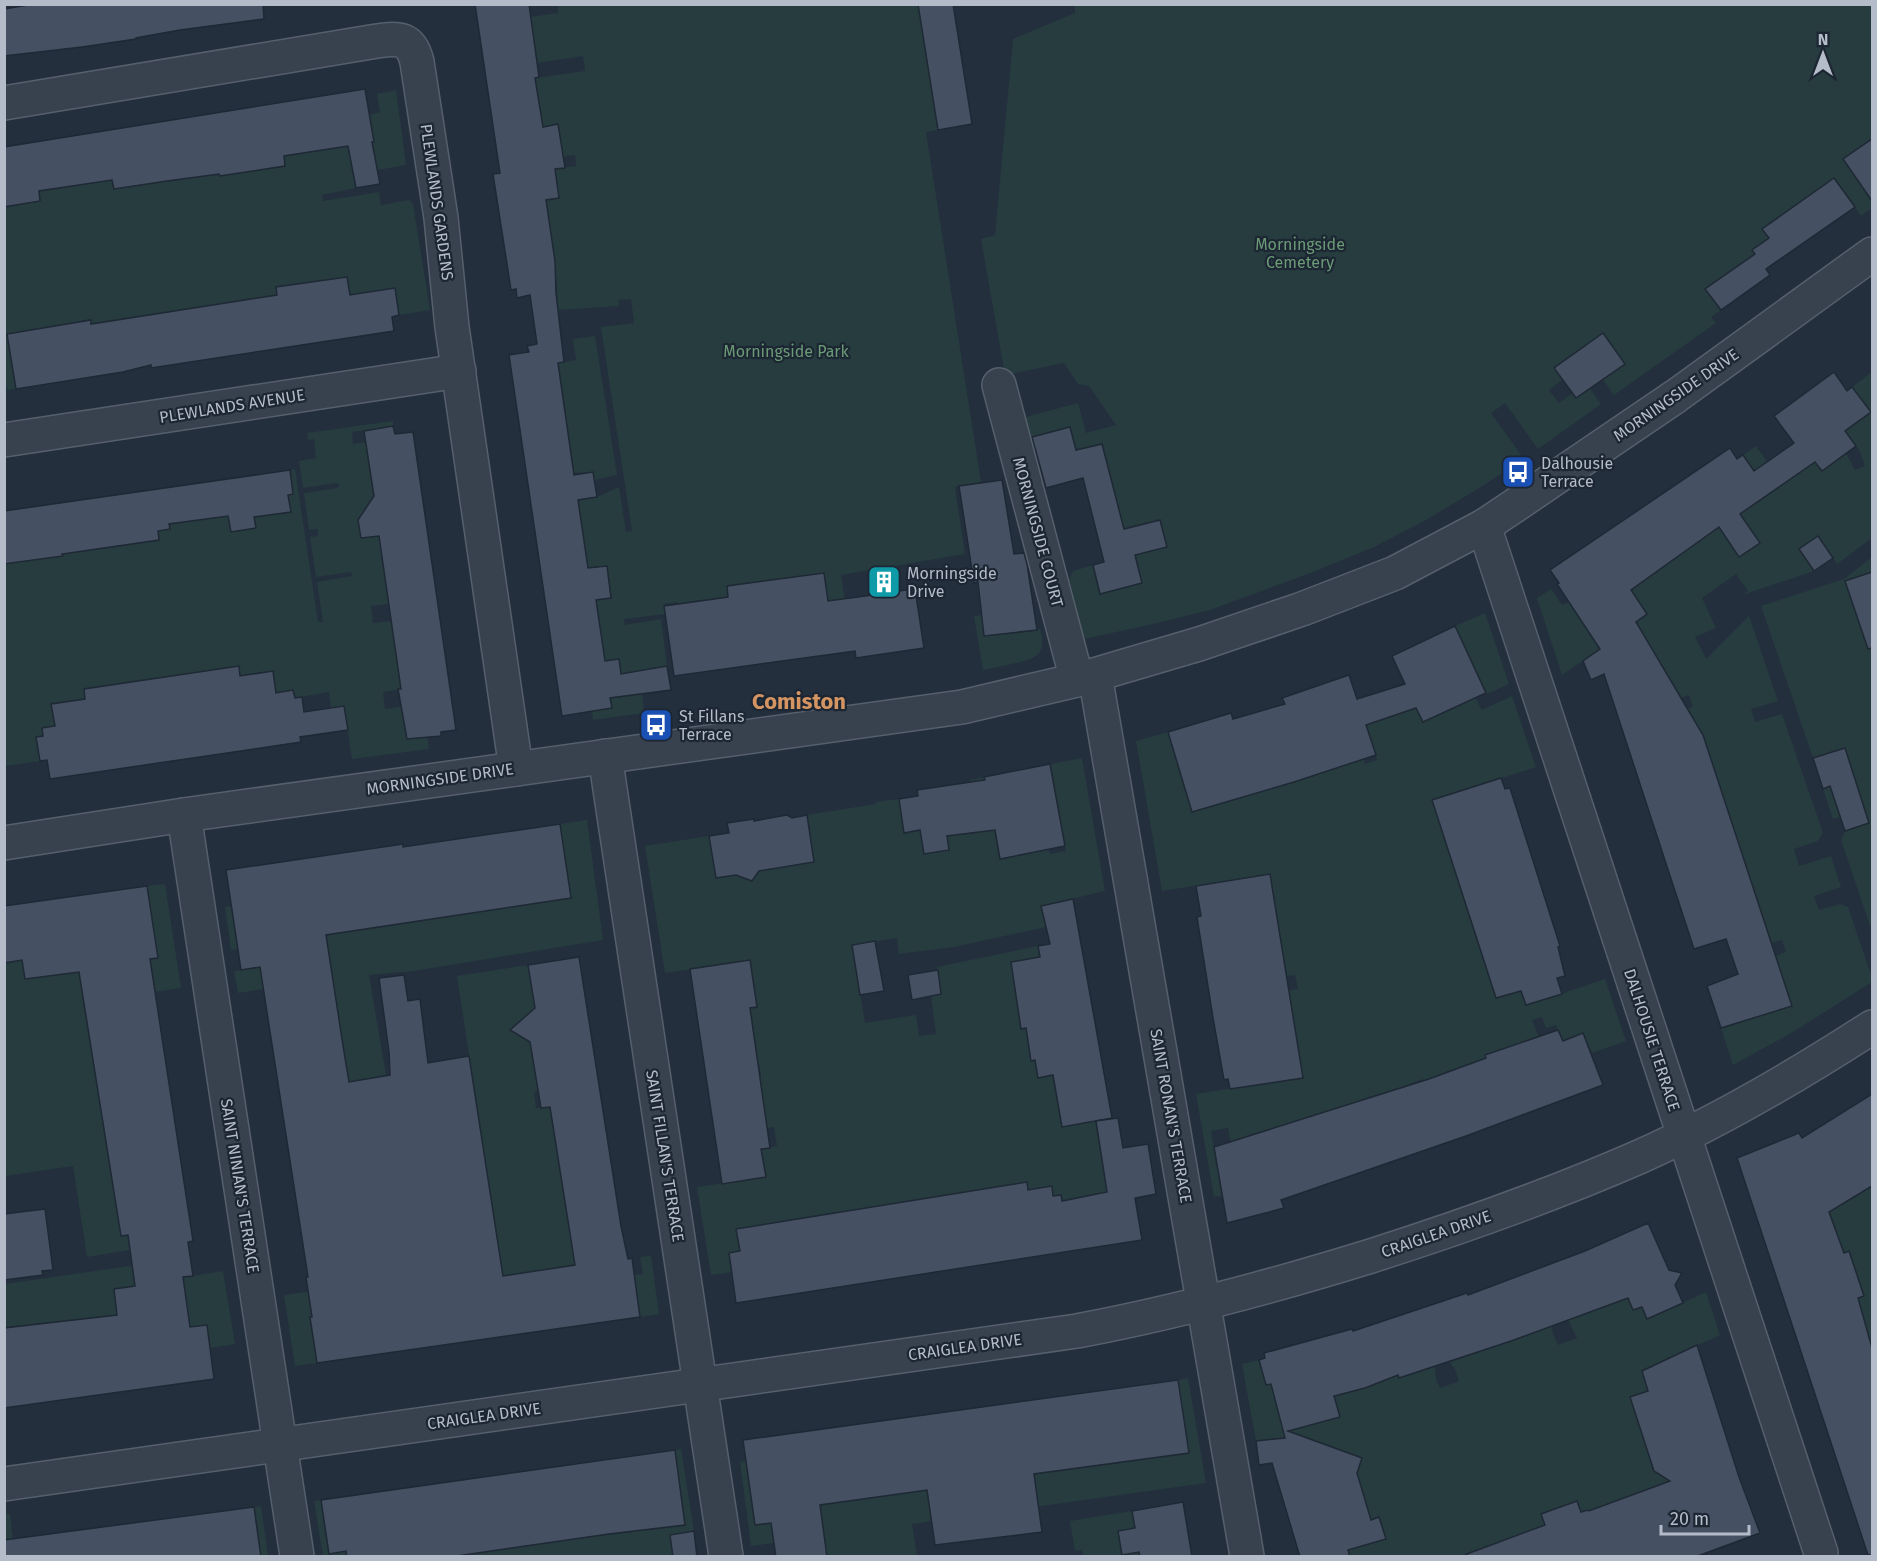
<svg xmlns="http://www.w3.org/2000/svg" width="1877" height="1561" viewBox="0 0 1877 1561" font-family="'Fira Sans',sans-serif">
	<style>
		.green { fill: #263c3f }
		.building { fill: #455162; stroke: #1f2835; stroke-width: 1.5 }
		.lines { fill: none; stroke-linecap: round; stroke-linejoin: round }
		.minor-casing { stroke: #565f6c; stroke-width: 36 }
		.minor { stroke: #38414e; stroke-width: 33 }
		.labels { text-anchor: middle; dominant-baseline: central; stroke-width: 4.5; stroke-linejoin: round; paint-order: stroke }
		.street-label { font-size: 16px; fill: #b4bcc9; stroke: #1d2633 }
		.park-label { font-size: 16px; fill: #6b9a76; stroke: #1d2633 }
		.poi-label { font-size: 16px; fill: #b4bcc9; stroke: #1d2633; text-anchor: start }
		.district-label { font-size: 22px; font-weight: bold; fill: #d59563; stroke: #1d2633 }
	</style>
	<rect width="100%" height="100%" fill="#242f3e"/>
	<g class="green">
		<polygon points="558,5 918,5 938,130 926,132 981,482 955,487 965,554 841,575 849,629 827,606 824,573 784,578 729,600 707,600 682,603 685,629 682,629 677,602 664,604 665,614 624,619 625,625 661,619 667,666 640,670 644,713 593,720 592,711 612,708 607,679 621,676 619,659 605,661 594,592 600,591 602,599 612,598 607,567 591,568 588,567 578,503 582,499 597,497 619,487 626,532 632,531 601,327 634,323 631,299 618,300 619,306 558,310 555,261 546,200 559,198 554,169 576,166 575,155 515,164 545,143 561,140 558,125 543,127 535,78 585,71 583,56 485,71 483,61 535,53 530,17 558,13"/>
		<polygon points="1075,5 1872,5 1872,139 1843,160 1872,201 1872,208 1861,216 1834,178 1763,228 1769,238 1753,249 1755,254 1706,289 1721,310 1711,317 1716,323 1614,395 1603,380 1625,364 1603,333 1554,367 1563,379 1549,390 1559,403 1573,393 1577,398 1590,389 1601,404 1538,449 1505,403 1491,413 1524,459 1476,490 1426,520 1374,547 1313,572 1210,610 1153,624 1084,639 1069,580 1073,571 1093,565 1101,593 1142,583 1135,555 1167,547 1160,520 1124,529 1102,444 1076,450 1069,427 1028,438 1022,418 1078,403 1086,433 1116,425 1089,386 1078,384 1064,363 1005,375 981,239 995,235 1013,39 1075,13"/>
		<polygon points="396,90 406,165 354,174 356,188 322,195 323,201 379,192 381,205 409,200 413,204 430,310 399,315 395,288 350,295 347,277 310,301 307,282 276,287 279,306 92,330 90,319 76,322 79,343 7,335 16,389 7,390 4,376 6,207 40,201 39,191 102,181 112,176 114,189 134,186 133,177 166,171 168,182 191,178 185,140 265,159 267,169 285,166 284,156 279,157 374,142 370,115 380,112 377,94"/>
		<polygon points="595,336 617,475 594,480 593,472 574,473 558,363 576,360 573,339"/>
		<polygon points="1872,372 1872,538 1837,564 1818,536 1799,549 1814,571 1742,595 1748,591 1736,574 1702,598 1716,628 1695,637 1706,659 1749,616 1778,701 1751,709 1755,722 1782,714 1823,833 1818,841 1794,849 1799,866 1831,856 1841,887 1814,896 1819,910 1840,904 1848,907 1872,978 1872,982 1793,1032 1733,1065 1721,1028 1792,1006 1788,992 1773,996 1775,956 1786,952 1782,940 1771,943 1742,919 1761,913 1747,869 1679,711 1693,707 1689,695 1619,717 1600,649 1562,675 1537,598 1551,589 1562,605 1569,602 1582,622 1627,627 1647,614 1629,591 1659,571 1645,550 1691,547 1719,527 1727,539 1738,531 1750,549 1759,543 1735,517 1755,472 1743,455 1756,446 1783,484 1811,456 1822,471 1837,460 1835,438 1847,455 1855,470 1865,466 1859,450 1845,431 1871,412 1852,387"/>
		<polygon points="393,421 393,426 352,432 353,444 366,442 375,507 369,504 364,509 366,520 359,522 361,538 379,536 389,604 371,606 373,623 392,621 401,689 383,692 385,709 404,706 407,727 405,730 406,735 412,739 416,738 418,735 427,734 429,749 352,759 344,706 331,708 329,692 295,698 293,690 274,693 272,671 260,673 262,689 242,684 239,666 212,670 215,690 178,695 175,675 149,679 151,701 112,685 84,689 87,709 67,702 52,704 54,721 58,726 43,736 36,737 40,761 5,766 5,564 20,562 18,547 33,545 35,560 63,556 56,504 69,503 77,552 89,551 87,536 170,529 169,524 228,516 231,532 256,528 254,512 279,508 280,514 291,512 290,506 286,506 280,496 293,494 290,470 295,469 318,622 323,622 317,582 352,576 351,572 316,577 310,537 318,536 318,529 309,530 304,493 337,488 340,485 337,483 303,488 299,461 316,458 314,439 308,440 307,433"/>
		<polygon points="1872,557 1872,572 1864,575 1866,641 1872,639 1872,656 1871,657 1872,662 1872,925 1870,926 1841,840 1845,831 1869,822 1865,809 1833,819 1823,789 1854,778 1845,748 1813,758 1761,606 1844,579"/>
		<polygon points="1485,613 1509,684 1487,694 1455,626"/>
		<path d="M982 615 985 636 1040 629C1048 656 1034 659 1012 664 1002 666 992 668 983 670L974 616Z"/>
		<polygon points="1468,689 1474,699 1476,699 1482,710 1512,696 1536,767 1432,801 1438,817 1474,828 1444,837 1453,866 1483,857 1490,876 1460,886 1469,915 1505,925 1475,935 1485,964 1515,954 1521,973 1491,983 1496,998 1531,987 1537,1002 1605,979 1626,1041 1592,1053 1583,1033 1563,1041 1556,1025 1546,1028 1542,1017 1532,1020 1545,1053 1504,1049 1485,1056 1492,1073 1459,1085 1454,1069 1435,1076 1440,1091 1429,1095 1423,1079 1410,1084 1415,1100 1384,1111 1378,1094 1358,1101 1363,1117 1329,1129 1323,1112 1304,1118 1275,1147 1270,1129 1250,1135 1233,1156 1228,1128 1211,1131 1222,1196 1214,1197 1196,1094 1303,1077 1301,1063 1268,1068 1264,1045 1297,1040 1291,1001 1258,1006 1256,996 1298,989 1295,975 1287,976 1269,874 1162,891 1136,741 1168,732 1192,812 1357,740 1365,764 1377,760 1366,725 1414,705 1423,721 1436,715"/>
		<polygon points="1082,758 1105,891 1042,906 1046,927 954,947 899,954 897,938 852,945 865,1023 916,1015 919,1036 936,1034 931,996 941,994 937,967 1038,946 1040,957 1011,962 1021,1029 1045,1024 1034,1053 1030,1054 1031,1060 1035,1060 1038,1078 1053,1075 1055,1089 1062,1088 1065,1110 1059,1111 1062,1127 1095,1121 1100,1151 1116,1149 1119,1166 1151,1161 1154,1182 1133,1186 1123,1191 1062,1201 1061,1195 1053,1196 1052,1186 1041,1188 1029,1206 1026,1183 927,1198 901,1215 899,1203 864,1208 865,1219 838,1226 835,1212 800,1218 802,1232 772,1224 736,1229 738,1241 742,1245 739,1251 729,1253 732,1272 711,1275 697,1187 766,1177 761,1149 777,1146 774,1127 758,1130 754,1101 763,1099 761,1086 750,1077 761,1075 759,1063 749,1064 747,1053 757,1051 754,1035 744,1036 736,981 753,978 751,961 665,973 645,846 709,836 716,878 814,861 807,815 876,804 876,802 899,799 904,832 920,830 924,854 949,850 947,836 956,834 949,785 970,782 970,780 984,777 1000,859 1048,849 1050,854 1066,851 1050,764"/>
		<polygon points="587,820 603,940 414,971 369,975 401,1163 498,1244 457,976 528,965 536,1018 521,1020 517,1026 539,1036 547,1090 534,1092 536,1108 550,1107 570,1233 604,1262 310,1318 317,1363 295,1366 284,1295 335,1288 333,1274 308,1277 307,1273 377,1262 347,1071 330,1073 325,1044 342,1042 333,978 238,993 234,971 267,966 249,947 231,950 225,907 231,906 235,928 255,926 316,937 338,933 335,913 368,909 372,928 397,925 411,902 403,847 411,846 471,913 488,911 477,837 494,834 505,907 571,897 560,824"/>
		<polygon points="165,884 181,988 85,1002 130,1250 87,1257 73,1166 5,1176 5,963 25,959 23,965 25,979 158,957 147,886"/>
		<polygon points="1872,1162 1872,1364 1861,1368 1857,1345 1870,1341 1864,1320 1842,1304 1864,1296 1849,1252 1827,1259 1836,1235 1829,1213 1815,1217 1857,1172"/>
		<polygon points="651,1256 659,1314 640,1317 634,1275 643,1274 640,1257"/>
		<polygon points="164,1261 167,1280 223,1271 235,1344 210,1348 207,1325 184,1328 189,1319 187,1304 128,1287 114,1289 120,1337 44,1339 41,1323 16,1327 5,1350 5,1284"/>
		<polygon points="1620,1280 1633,1310 1642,1307 1647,1319 1706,1292 1720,1335 1642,1371 1649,1394 1641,1393 1630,1397 1638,1420 1669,1454 1648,1453 1653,1471 1667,1479 1671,1478 1680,1491 1596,1531 1589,1510 1581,1512 1577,1501 1541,1514 1552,1547 1484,1556 1481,1548 1459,1556 1350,1556 1347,1547 1355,1548 1386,1538 1379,1517 1371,1520 1355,1469 1359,1457 1299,1436 1256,1441 1242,1364 1259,1360 1267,1385 1271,1384 1332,1396 1390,1354 1399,1378 1435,1366 1436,1379 1440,1388 1459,1381 1455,1369 1449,1361 1508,1314 1517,1339 1552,1326 1553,1334 1558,1345 1577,1338 1568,1320"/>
		<polygon points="1188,1378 1206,1483 912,1524 917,1556 827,1556 824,1536 751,1546 740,1462 746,1461 755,1525 769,1523 764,1492 1045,1452 1048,1472 1063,1471 1079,1448 1082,1468 1094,1466 1092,1446 1113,1464 1126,1462 1123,1441 1144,1459 1189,1452 1178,1380"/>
		<polygon points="681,1449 694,1531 670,1535 673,1556 438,1556 542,1529 544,1544 568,1540 566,1526 606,1515 609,1535 632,1532 629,1512 685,1524 675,1450"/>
		<polygon points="321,1500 329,1553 346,1551 347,1556 323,1556 314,1501"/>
		<polygon points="261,1506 268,1556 261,1556 254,1507"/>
		<polygon points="1132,1511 1140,1556 1084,1556 1082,1550 1075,1551 1070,1521"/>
		<polygon points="4,1514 10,1514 13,1539 26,1537 29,1556 5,1556"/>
	</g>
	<g class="building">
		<polygon points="34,4 263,4 264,19 180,30 136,38 136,39 82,47 4,56 4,9"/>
		<polygon points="475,4 529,4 539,77 535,78 543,127 558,124 565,168 555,169 559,198 546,200 555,261 556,293 564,362 558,363 574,475 593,472 597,497 578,500 588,568 607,566 611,598 596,600 605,661 619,659 621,674 667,666 671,690 610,698 612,708 562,716 509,355 529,352 527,346 537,344 530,295 517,298 516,289 511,290 493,174 500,173"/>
		<polygon points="918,4 953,4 972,124 938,130"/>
		<polygon points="365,89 374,142 372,142 380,184 356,188 348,146 284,156 285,166 220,176 219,174 167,181 114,189 112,180 39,191 40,201 4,207 4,147"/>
		<polygon points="1872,139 1872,201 1843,159"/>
		<polygon points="1834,178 1855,207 1766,269 1770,275 1721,310 1705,289 1755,254 1752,250 1769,238 1762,229"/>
		<polygon points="347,277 350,295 395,288 399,315 392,317 394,331 151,368 151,365 123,372 16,389 7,334 91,320 91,324 277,295 276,287"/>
		<polygon points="1603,333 1625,364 1576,398 1554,368"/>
		<polygon points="1834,372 1847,391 1852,387 1871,412 1845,431 1856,446 1822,471 1815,462 1740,514 1760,543 1739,557 1719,527 1631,590 1647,614 1636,622 1703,735 1792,1006 1721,1028 1707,986 1738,974 1726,939 1694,949 1604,674 1591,680 1583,661 1600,649 1557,584 1559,583 1550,570 1730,448 1737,459 1743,455 1754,471 1794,443 1774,416"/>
		<polygon points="393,426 395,434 413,432 456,730 441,732 441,736 407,739 398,689 401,689 379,536 361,538 358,520 374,496 364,431"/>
		<polygon points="1070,427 1076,450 1102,444 1124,529 1160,520 1167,547 1135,555 1142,583 1100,594 1093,565 1104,562 1083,478 1046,488 1032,437"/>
		<polygon points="290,470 293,494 288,495 291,512 254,517 256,528 231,532 228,516 169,524 170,529 158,531 159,540 62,554 63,556 4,564 4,511"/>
		<polygon points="1002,480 1014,554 1024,553 1027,564 1037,630 984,636 978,582 974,583 959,486"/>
		<polygon points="1818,536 1833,558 1814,571 1799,549"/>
		<polygon points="896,572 899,591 915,589 924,648 856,658 855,651 674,676 664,606 728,597 727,586 824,573 828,601 872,595 869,577"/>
		<polygon points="1872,572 1872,648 1868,649 1845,581"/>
		<polygon points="1455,626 1486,693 1423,722 1416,708 1366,725 1376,755 1294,782 1192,812 1168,732 1231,713 1233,719 1285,704 1282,698 1349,675 1357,699 1405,684 1392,656"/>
		<polygon points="239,666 240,676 273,671 276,693 293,690 295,698 302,697 304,712 344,706 348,730 300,737 301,742 50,779 47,760 40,761 36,737 43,736 42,728 55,726 51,704 85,699 84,689"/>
		<polygon points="1845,748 1869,823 1845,831 1830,786 1823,789 1813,758"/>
		<polygon points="1050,764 1065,846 1000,859 995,830 947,836 949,850 924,854 920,830 904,833 899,799 918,796 917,790 985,780 984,777"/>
		<polygon points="1501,778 1505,789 1510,788 1529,848 1560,946 1558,947 1565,976 1557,978 1562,994 1526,1005 1521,991 1496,998 1432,800"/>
		<polygon points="787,815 792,818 807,815 814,862 759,871 752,881 736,875 716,878 709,836 729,833 727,823 754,819 754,821"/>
		<polygon points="560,824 571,898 326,935 344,1052 349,1082 390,1075 389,1052 379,978 404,975 408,1001 420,999 428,1063 469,1056 503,1276 575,1265 550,1107 541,1108 530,1042 510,1030 535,1008 528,965 579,957 621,1226 628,1259 632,1258 640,1317 317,1363 310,1317 312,1317 306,1277 308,1277 260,967 241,970 226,870 403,844 403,847"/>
		<polygon points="1270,874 1303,1078 1230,1089 1228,1079 1224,1080 1213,1018 1197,917 1201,916 1196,886"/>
		<polygon points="147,886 158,958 150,959 193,1241 188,1242 193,1276 183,1277 190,1327 207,1325 214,1379 4,1408 4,1328 117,1315 114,1289 135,1286 128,1235 121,1236 79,972 25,979 22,960 4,963 4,906"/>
		<polygon points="1073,899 1112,1118 1062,1127 1053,1075 1038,1078 1035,1060 1031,1061 1026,1028 1021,1029 1011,962 1040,957 1038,946 1050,944 1041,906"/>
		<polygon points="875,941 884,991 860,995 852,945"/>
		<polygon points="750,960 757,1007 750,1008 770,1148 761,1149 766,1177 722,1184 690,969"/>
		<polygon points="938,970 941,994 912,1000 908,975"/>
		<polygon points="1558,1030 1563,1041 1583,1033 1603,1085 1466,1136 1281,1200 1284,1208 1227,1223 1214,1147 1429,1079 1486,1058 1485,1055"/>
		<polygon points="1872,1094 1872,1186 1829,1212 1844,1253 1849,1251 1864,1296 1858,1298 1872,1348 1872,1555 1868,1555 1737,1158 1799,1133 1802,1138"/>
		<polygon points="1118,1118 1123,1148 1148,1144 1156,1194 1135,1198 1142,1240 736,1303 729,1253 740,1251 736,1229 1027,1182 1028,1190 1052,1186 1053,1196 1061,1195 1062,1201 1107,1192 1096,1121"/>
		<polygon points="45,1209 53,1270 42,1271 43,1275 4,1280 4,1214"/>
		<polygon points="1648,1223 1669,1270 1682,1273 1675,1285 1683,1303 1647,1319 1642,1307 1633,1310 1628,1298 1511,1341 1399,1378 1398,1375 1365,1388 1334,1396 1340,1417 1288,1431 1362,1458 1357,1473 1371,1520 1379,1517 1386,1539 1348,1550 1350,1557 1300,1557 1272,1463 1259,1465 1256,1441 1285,1438 1271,1384 1266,1385 1259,1360 1265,1358 1264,1353 1352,1329 1353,1331 1467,1293 1468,1295 1585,1251"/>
		<polygon points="1697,1345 1739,1477 1760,1533 1695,1557 1468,1557 1467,1554 1545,1525 1541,1514 1563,1506 1577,1501 1581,1512 1588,1510 1589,1511 1670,1481 1654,1471 1630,1397 1648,1391 1642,1371"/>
		<polygon points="1178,1380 1189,1453 1034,1474 1042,1532 935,1545 927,1490 820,1505 827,1557 776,1557 771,1523 755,1525 743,1440"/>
		<polygon points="675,1450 685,1525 609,1534 450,1557 347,1557 346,1551 329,1554 321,1500"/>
		<polygon points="1183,1502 1192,1557 1140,1557 1139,1552 1122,1555 1118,1531 1135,1528 1132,1511"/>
		<polygon points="254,1507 261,1557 4,1557 4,1540"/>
		<polygon points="694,1531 697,1557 673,1557 670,1535"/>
	</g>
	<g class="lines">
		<g class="minor-casing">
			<g id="minor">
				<path d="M4 103 377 41C399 38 411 37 417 62L441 218 452 327 516 769"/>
				<polyline points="999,385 1077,680"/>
				<polyline points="4,440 459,371"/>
				<polyline points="1484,526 1821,1553"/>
				<polyline points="1095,675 1247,1556"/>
				<polyline points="605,756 726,1556"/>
				<polyline points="184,815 297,1556"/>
				<polyline points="4,843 184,815 962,707 1077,680 1199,644 1302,609 1395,573 1484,526 1514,506 1676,396 1872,254"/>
				<path d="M4 1484 1077 1331C1178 1312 1274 1286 1371 1256 1462 1227 1552 1195 1639 1157 1720 1121 1798 1075 1872 1027"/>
			</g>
		</g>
		<use href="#minor" class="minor"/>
	</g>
	<defs>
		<g id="bus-square" transform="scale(1.725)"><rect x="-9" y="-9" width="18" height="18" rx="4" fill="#1a4fb4" stroke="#1d2633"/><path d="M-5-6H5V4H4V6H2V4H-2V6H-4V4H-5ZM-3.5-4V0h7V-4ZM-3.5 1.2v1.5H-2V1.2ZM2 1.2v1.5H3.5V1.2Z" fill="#fff"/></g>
		<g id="building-square" transform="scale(1.725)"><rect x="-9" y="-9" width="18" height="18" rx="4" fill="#0f9aa8" stroke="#1d2633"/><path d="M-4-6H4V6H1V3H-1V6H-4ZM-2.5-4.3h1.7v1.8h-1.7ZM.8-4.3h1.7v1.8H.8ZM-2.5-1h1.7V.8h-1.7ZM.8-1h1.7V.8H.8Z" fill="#fff"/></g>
	</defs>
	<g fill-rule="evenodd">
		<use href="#bus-square" x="1518" y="472"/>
		<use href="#building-square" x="884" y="582"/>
		<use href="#bus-square" x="656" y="725"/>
	</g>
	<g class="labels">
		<g class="street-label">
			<text transform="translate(437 202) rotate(82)">PLEWLANDS GARDENS</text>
			<text transform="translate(1676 395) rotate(-35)">MORNINGSIDE DRIVE</text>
			<text transform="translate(232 406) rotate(-9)">PLEWLANDS AVENUE</text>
			<text transform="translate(1038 532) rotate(75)">MORNINGSIDE COURT</text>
			<text transform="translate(440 779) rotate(-8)">MORNINGSIDE DRIVE</text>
			<text transform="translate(1652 1040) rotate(72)">DALHOUSIE TERRACE</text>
			<text transform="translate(1171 1116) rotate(80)">SAINT RONAN'S TERRACE</text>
			<text transform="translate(665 1156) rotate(81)">SAINT FILLAN'S TERRACE</text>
			<text transform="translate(240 1186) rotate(81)">SAINT NINIAN'S TERRACE</text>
			<text transform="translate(1436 1234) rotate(-19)">CRAIGLEA DRIVE</text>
			<text transform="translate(965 1347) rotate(-8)">CRAIGLEA DRIVE</text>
			<text transform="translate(484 1416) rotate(-8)">CRAIGLEA DRIVE</text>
		</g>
		<g class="park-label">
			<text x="1300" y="244">Morningside<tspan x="1300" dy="18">Cemetery</tspan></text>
			<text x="786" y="351">Morningside Park</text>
		</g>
		<g class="poi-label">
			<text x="1541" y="463">Dalhousie<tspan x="1541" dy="18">Terrace</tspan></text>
			<text x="907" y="573">Morningside<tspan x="907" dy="18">Drive</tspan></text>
			<text x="679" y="716">St Fillans<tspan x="679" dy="18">Terrace</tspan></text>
		</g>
		<g class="district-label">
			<text x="799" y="701">Comiston</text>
		</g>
	</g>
	<rect width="1877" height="1561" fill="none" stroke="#b4bcc9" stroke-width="12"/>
	<g transform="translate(1823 54)" stroke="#1d2633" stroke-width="4.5" paint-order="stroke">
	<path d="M0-4.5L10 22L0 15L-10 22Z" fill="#b4bcc9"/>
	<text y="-9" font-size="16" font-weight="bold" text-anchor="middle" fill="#b4bcc9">N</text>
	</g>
	<path d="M1661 1525v9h88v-9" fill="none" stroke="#b4bcc9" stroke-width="3"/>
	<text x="1670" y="1525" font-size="18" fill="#b4bcc9" stroke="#1d2633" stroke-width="4.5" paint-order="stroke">20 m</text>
</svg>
